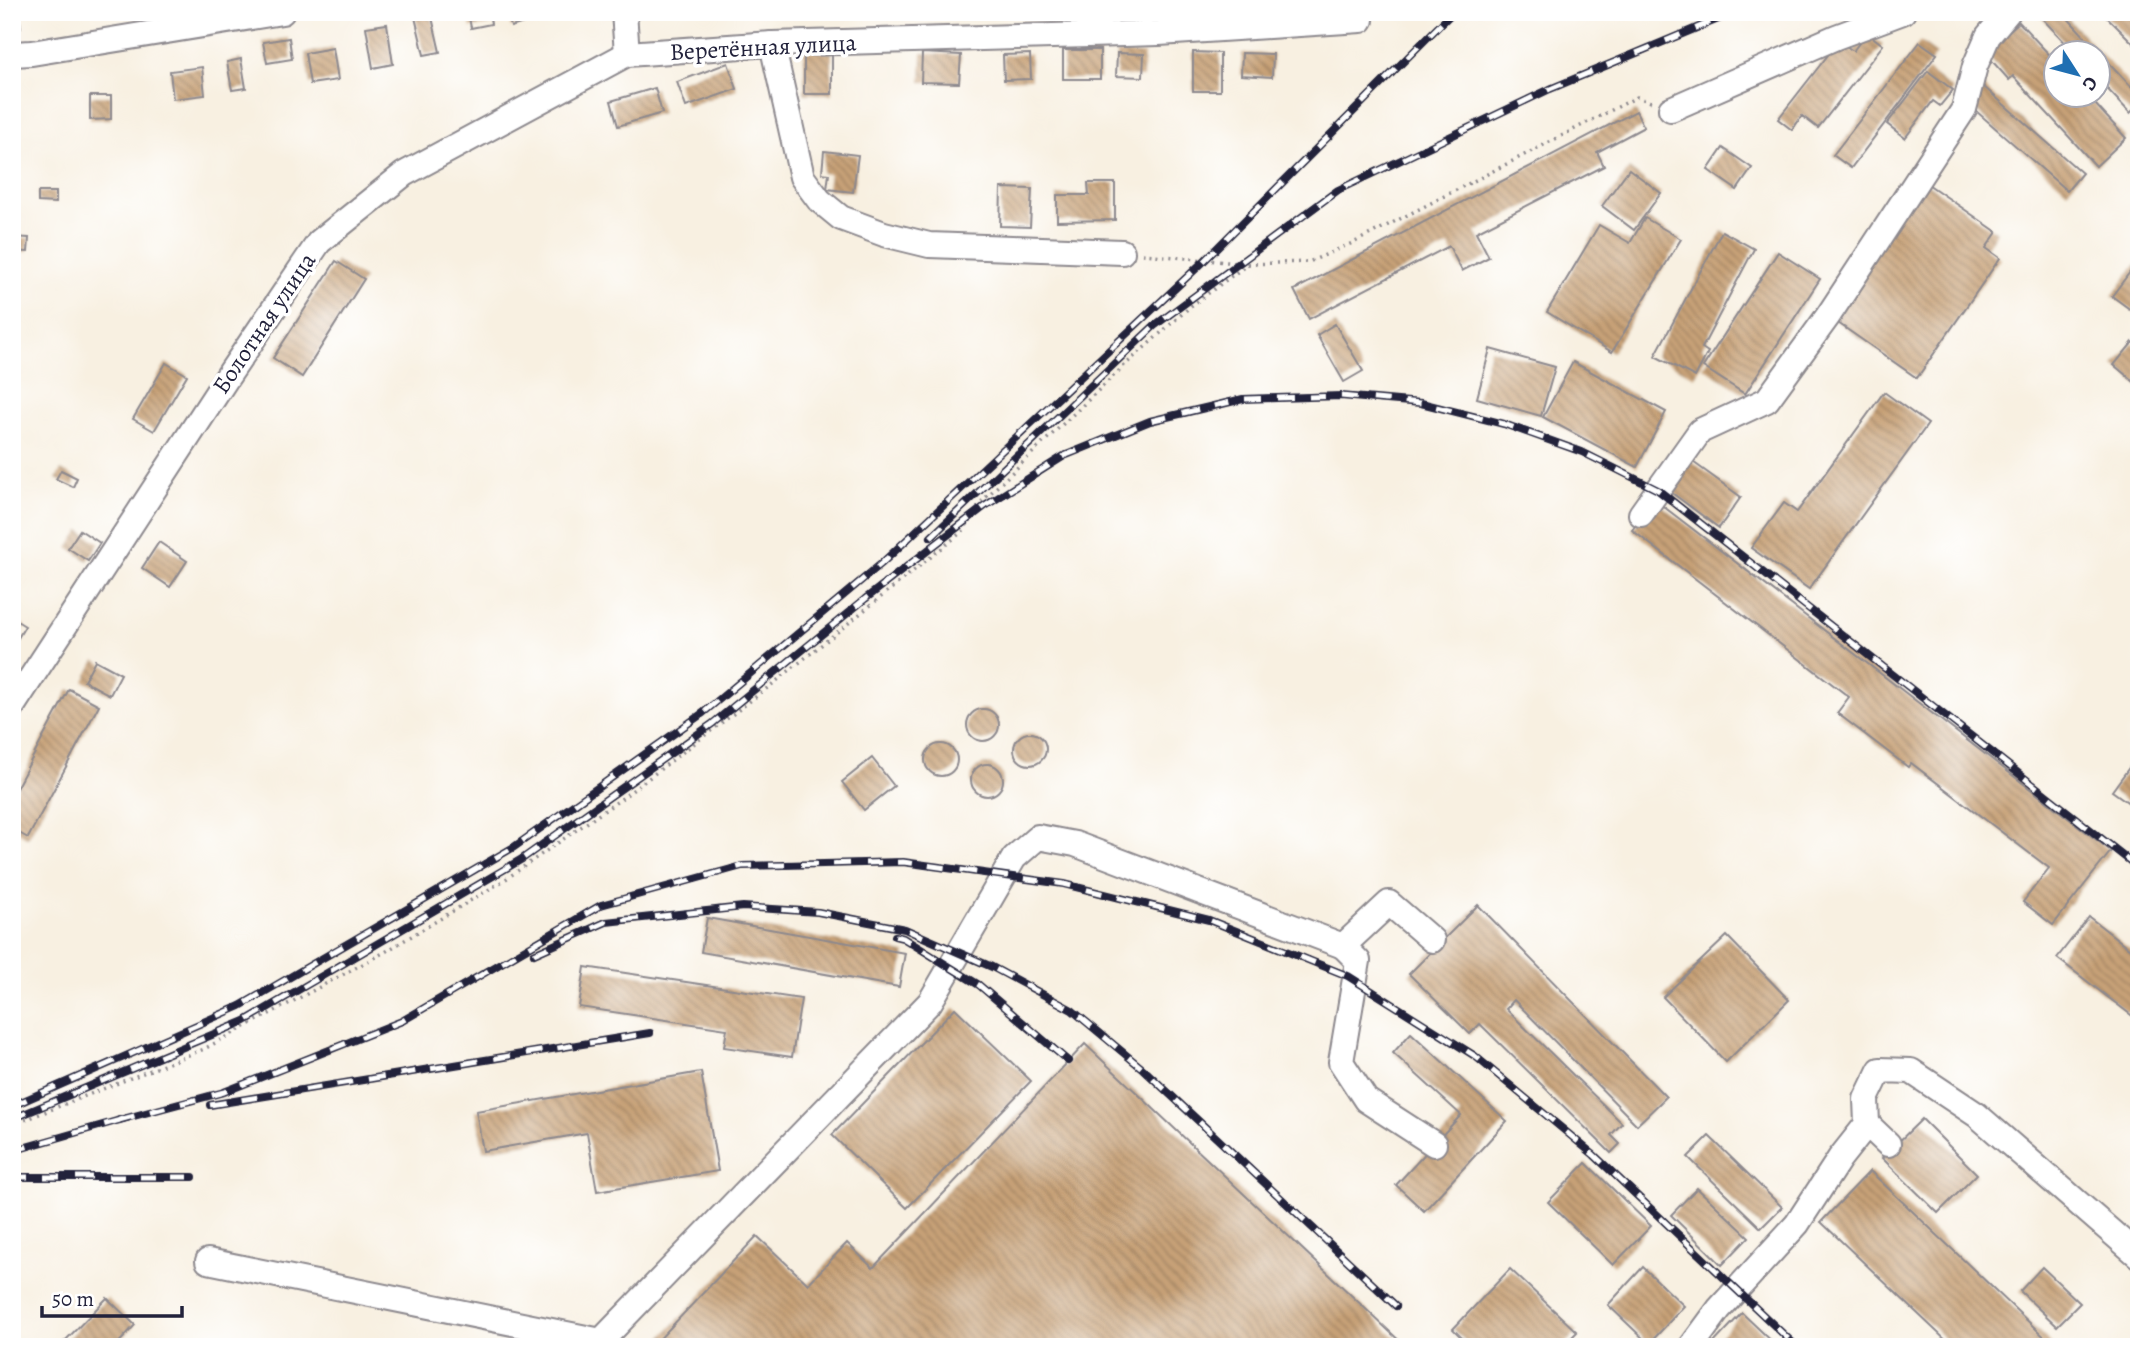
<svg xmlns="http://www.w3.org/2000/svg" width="2151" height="1359" viewBox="0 0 2151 1359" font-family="Alegreya,serif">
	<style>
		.building { fill: url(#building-back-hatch) }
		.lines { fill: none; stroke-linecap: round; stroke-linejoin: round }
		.minor-casing { stroke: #8d898e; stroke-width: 28 }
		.path { stroke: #8d898e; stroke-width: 3.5; stroke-dasharray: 2 5; stroke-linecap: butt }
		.minor { stroke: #fff; stroke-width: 24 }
		.rail-casing { stroke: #22223b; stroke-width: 8 }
		.rail { stroke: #fff; stroke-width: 5; stroke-dasharray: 16; stroke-linecap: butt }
		.labels { text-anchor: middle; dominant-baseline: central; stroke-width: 7; stroke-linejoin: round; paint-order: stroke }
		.street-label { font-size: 24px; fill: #22223b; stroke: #fff }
	</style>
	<defs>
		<pattern id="building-back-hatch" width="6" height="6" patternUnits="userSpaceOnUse" patternTransform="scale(1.75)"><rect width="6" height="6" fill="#c7a177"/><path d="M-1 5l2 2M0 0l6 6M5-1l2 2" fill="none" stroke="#a18363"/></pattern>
	</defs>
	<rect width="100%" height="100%" fill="#fff"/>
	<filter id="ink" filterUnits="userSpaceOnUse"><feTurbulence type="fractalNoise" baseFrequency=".0143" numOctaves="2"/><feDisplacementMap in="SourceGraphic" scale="14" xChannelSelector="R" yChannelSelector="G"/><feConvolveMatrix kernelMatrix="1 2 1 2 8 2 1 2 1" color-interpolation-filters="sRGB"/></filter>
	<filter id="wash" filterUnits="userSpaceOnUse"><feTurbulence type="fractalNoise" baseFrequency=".00686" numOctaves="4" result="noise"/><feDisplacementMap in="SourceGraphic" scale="28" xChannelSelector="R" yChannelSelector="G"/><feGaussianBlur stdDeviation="1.57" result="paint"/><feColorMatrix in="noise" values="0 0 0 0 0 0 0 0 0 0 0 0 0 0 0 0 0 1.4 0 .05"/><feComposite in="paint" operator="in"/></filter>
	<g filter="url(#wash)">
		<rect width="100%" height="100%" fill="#f8f0e1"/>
		<g id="blocks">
			<g class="building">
				<polygon points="12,12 19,12 21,28 12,29"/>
				<polygon points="161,12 192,12 193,19 163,24"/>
				<polygon points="468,12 489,12 491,24 471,28"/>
				<polygon points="507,12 537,12 539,18 511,27"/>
				<polygon points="2036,12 2062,12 2139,95 2139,105 2130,113 2098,79 2098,52 2074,52"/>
				<polygon points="2102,12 2134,12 2139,17 2139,49"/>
				<polygon points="431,13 440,52 424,55 415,17"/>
				<polygon points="2019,22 2056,62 2056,94 2086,94 2126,138 2096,166 2013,76 2009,80 1985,53"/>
				<polygon points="387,24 393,64 373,68 366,27"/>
				<polygon points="1867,33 1883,45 1818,128 1802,116 1792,130 1778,119 1839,41 1853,51"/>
				<polygon points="289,38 292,59 267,63 263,42"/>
				<polygon points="1920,42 1937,54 1851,168 1833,155"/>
				<polygon points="333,48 338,80 310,84 305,53"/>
				<rect x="1063" y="50" width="37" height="29"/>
				<polygon points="804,51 832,52 832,94 804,94"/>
				<polygon points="1193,52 1220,53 1220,91 1193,91"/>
				<polygon points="922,53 961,55 959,83 921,82"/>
				<polygon points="1117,53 1144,54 1143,77 1116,76"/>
				<polygon points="1242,53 1273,54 1272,77 1241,75"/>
				<polygon points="1030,54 1031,79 1004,80 1003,55"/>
				<polygon points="241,59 246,88 232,90 227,62"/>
				<polygon points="728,63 737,89 686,107 677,82"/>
				<polygon points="202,67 205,95 173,99 170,71"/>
				<polygon points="1928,71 1953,90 1940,106 1933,101 1905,138 1887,124"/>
				<polygon points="1984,87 2082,173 2067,191 1968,104"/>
				<polygon points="655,88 662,113 618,126 611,101"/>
				<polygon points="90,96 111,96 111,119 90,120"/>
				<polygon points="1636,111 1644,127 1597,152 1604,166 1476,232 1489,257 1462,271 1449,246 1309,319 1294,290"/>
				<polygon points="1723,148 1752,168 1737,190 1708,170"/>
				<polygon points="824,151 858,155 853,192 827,189 829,174 822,173"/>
				<polygon points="1629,169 1661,193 1634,230 1602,206"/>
				<polygon points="1922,180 1997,232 1986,248 2000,258 1917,378 1828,316"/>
				<polygon points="1088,183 1115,183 1115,220 1057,221 1057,195 1089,195"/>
				<polygon points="1001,188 1032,189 1030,227 1000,226"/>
				<polygon points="38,192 56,192 56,203 38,202"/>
				<polygon points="1645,218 1681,239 1612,352 1547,312 1599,225 1630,243"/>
				<polygon points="1722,231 1754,249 1702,348 1708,352 1695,377 1655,356"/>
				<polygon points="13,237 29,238 28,252 12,251"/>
				<polygon points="1778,252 1820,279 1745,394 1703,367"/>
				<polygon points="2139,260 2139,316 2112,296"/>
				<polygon points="336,261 364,279 302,377 273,358"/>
				<polygon points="1335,324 1363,371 1344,382 1317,335"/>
				<polygon points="2133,342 2139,347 2139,386 2114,365"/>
				<polygon points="1490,349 1555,367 1541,416 1477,398"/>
				<polygon points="1573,362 1666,412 1637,467 1543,417"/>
				<polygon points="166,363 187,375 154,431 133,419"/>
				<polygon points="1884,392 1928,424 1809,589 1751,548 1784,503 1797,512"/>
				<polygon points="1686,457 1741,497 1719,528 1664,487"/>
				<polygon points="61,470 77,478 73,487 56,479"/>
				<polygon points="1655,500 2111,851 2053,925 2023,902 2049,868 1911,763 1908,767 1837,713 1849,697 1632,530"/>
				<polygon points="80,530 100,543 88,561 68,548"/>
				<polygon points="159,542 187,561 170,587 142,568"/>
				<polygon points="12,618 25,626 12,648"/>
				<polygon points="95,660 121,674 110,695 84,681"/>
				<polygon points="69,689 99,705 28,838 12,829 12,796"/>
				<circle cx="983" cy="725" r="16"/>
				<circle cx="1030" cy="749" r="16"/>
				<circle cx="941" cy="760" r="16"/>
				<polygon points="2139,754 2139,804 2136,808 2112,791"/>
				<polygon points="872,758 894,786 864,810 842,782"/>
				<circle cx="987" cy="780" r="16"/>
				<polygon points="1478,905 1666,1097 1637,1125 1514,1000 1506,1009 1622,1123 1611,1135 1620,1144 1611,1153 1480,1024 1470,1034 1409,974"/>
				<polygon points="2089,917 2139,956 2139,1021 2057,958"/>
				<polygon points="707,918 905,953 899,987 701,952"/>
				<polygon points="1727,936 1789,1000 1726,1062 1663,997"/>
				<polygon points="585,967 801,999 792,1057 724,1047 727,1029 579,1007"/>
				<polygon points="955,1008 1031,1081 907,1208 832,1135"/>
				<polygon points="1411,1033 1507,1121 1424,1211 1396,1185 1461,1115 1393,1053"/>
				<polygon points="1085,1044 1406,1347 652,1347 757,1236 808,1284 847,1243 873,1268"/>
				<polygon points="701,1072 718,1171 597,1191 587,1133 483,1151 476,1111"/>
				<polygon points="1922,1119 1977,1174 1938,1213 1882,1158"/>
				<polygon points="1709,1136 1782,1207 1761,1228 1688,1157"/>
				<polygon points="1586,1163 1651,1226 1613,1265 1548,1202"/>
				<polygon points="1870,1171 2055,1347 1953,1347 1821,1222"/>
				<polygon points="1697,1188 1749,1237 1722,1265 1671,1215"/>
				<polygon points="1643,1267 1684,1306 1649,1344 1608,1305"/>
				<polygon points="2042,1267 2080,1303 2057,1326 2020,1291"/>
				<polygon points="1510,1269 1577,1332 1566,1343 1569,1347 1471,1347 1453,1329"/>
				<polygon points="107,1298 135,1325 115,1347 59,1347"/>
				<polygon points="1742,1313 1778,1347 1710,1347"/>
			</g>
		</g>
	</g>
	<g filter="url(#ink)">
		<use href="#blocks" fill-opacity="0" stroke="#8d898e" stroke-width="2"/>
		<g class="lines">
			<g class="minor-casing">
				<g id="minor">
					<polyline points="624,12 627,54"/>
					<polyline points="772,44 802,177 819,200 841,218 884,234 929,245 1122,252"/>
					<polyline points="12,54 32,53 282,12"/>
					<polyline points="1671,109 1836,37 1903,12"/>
					<polyline points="1641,514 1700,431 1767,400 1828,316 1964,109 1975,66 1988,36 2008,12"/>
					<polyline points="12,707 226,379 319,242 404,174 627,54 772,44 1159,33 1361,20"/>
					<polyline points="1343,946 1358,961 1341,1062 1366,1100 1434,1144"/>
					<polyline points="1867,1124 1866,1099 1880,1070 1911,1071 1977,1115 2139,1256"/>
					<polyline points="208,1261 601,1341 603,1347"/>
					<polyline points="601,1341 930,1002 1014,858 1038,837 1075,844 1343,946 1389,903 1432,940"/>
					<polyline points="1691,1347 1719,1309 1797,1224 1840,1158 1867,1124 1888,1144"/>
				</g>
			</g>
			<g class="path">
				<polyline points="1248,264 1309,262 1357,241 1637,97 1651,102"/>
				<polyline points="12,1125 204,1049 385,952 503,881 621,799 774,683 963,531 981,502 1125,365 1191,306 1248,264 1143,254"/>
			</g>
			<use href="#minor" class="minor"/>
			<g class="rail-casing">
				<g id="rail">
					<polyline points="931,537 1154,326 1338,190 1550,89 1735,12"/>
					<polyline points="895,936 903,938 979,985 1068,1061"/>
					<polyline points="534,954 606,922 743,907 818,912 905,929 992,967 1072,1010 1143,1069 1396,1306"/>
					<polyline points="210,1105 650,1033"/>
					<polyline points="12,1106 240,1006 514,847 703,713 881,564 1202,263 1453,12"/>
					<polyline points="12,1119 245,1021 522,859 712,724 865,599 985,506 1064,456 1150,421 1243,399 1341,396 1421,403 1504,424 1582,452 1658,490 2139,868"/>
					<polyline points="119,1120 224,1092 402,1021 601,905 742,866 903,862 1064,884 1209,920 1348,976 1475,1056 1594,1155 1797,1347"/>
					<polyline points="12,1151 127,1118"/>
					<polyline points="12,1177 193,1177"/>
				</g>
			</g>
			<use href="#rail" class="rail"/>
		</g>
	</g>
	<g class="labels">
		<g class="street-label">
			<text transform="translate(763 47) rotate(-3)">Веретённая улица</text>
			<text transform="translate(264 323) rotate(-56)">Болотная улица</text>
		</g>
	</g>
	<rect width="2151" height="1359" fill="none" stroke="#fff" stroke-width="42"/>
	<g transform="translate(2077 74) rotate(126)"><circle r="33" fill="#ffffff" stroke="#a7a7b1" stroke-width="2"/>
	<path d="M0-5L12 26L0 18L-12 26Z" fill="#1f6fb2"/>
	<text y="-10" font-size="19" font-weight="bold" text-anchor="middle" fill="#22223b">С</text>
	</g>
	<path d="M42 1306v10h140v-10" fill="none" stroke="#22223b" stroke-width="3.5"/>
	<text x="52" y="1306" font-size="21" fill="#22223b" stroke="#ffffff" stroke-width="5" paint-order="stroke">50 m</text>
</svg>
